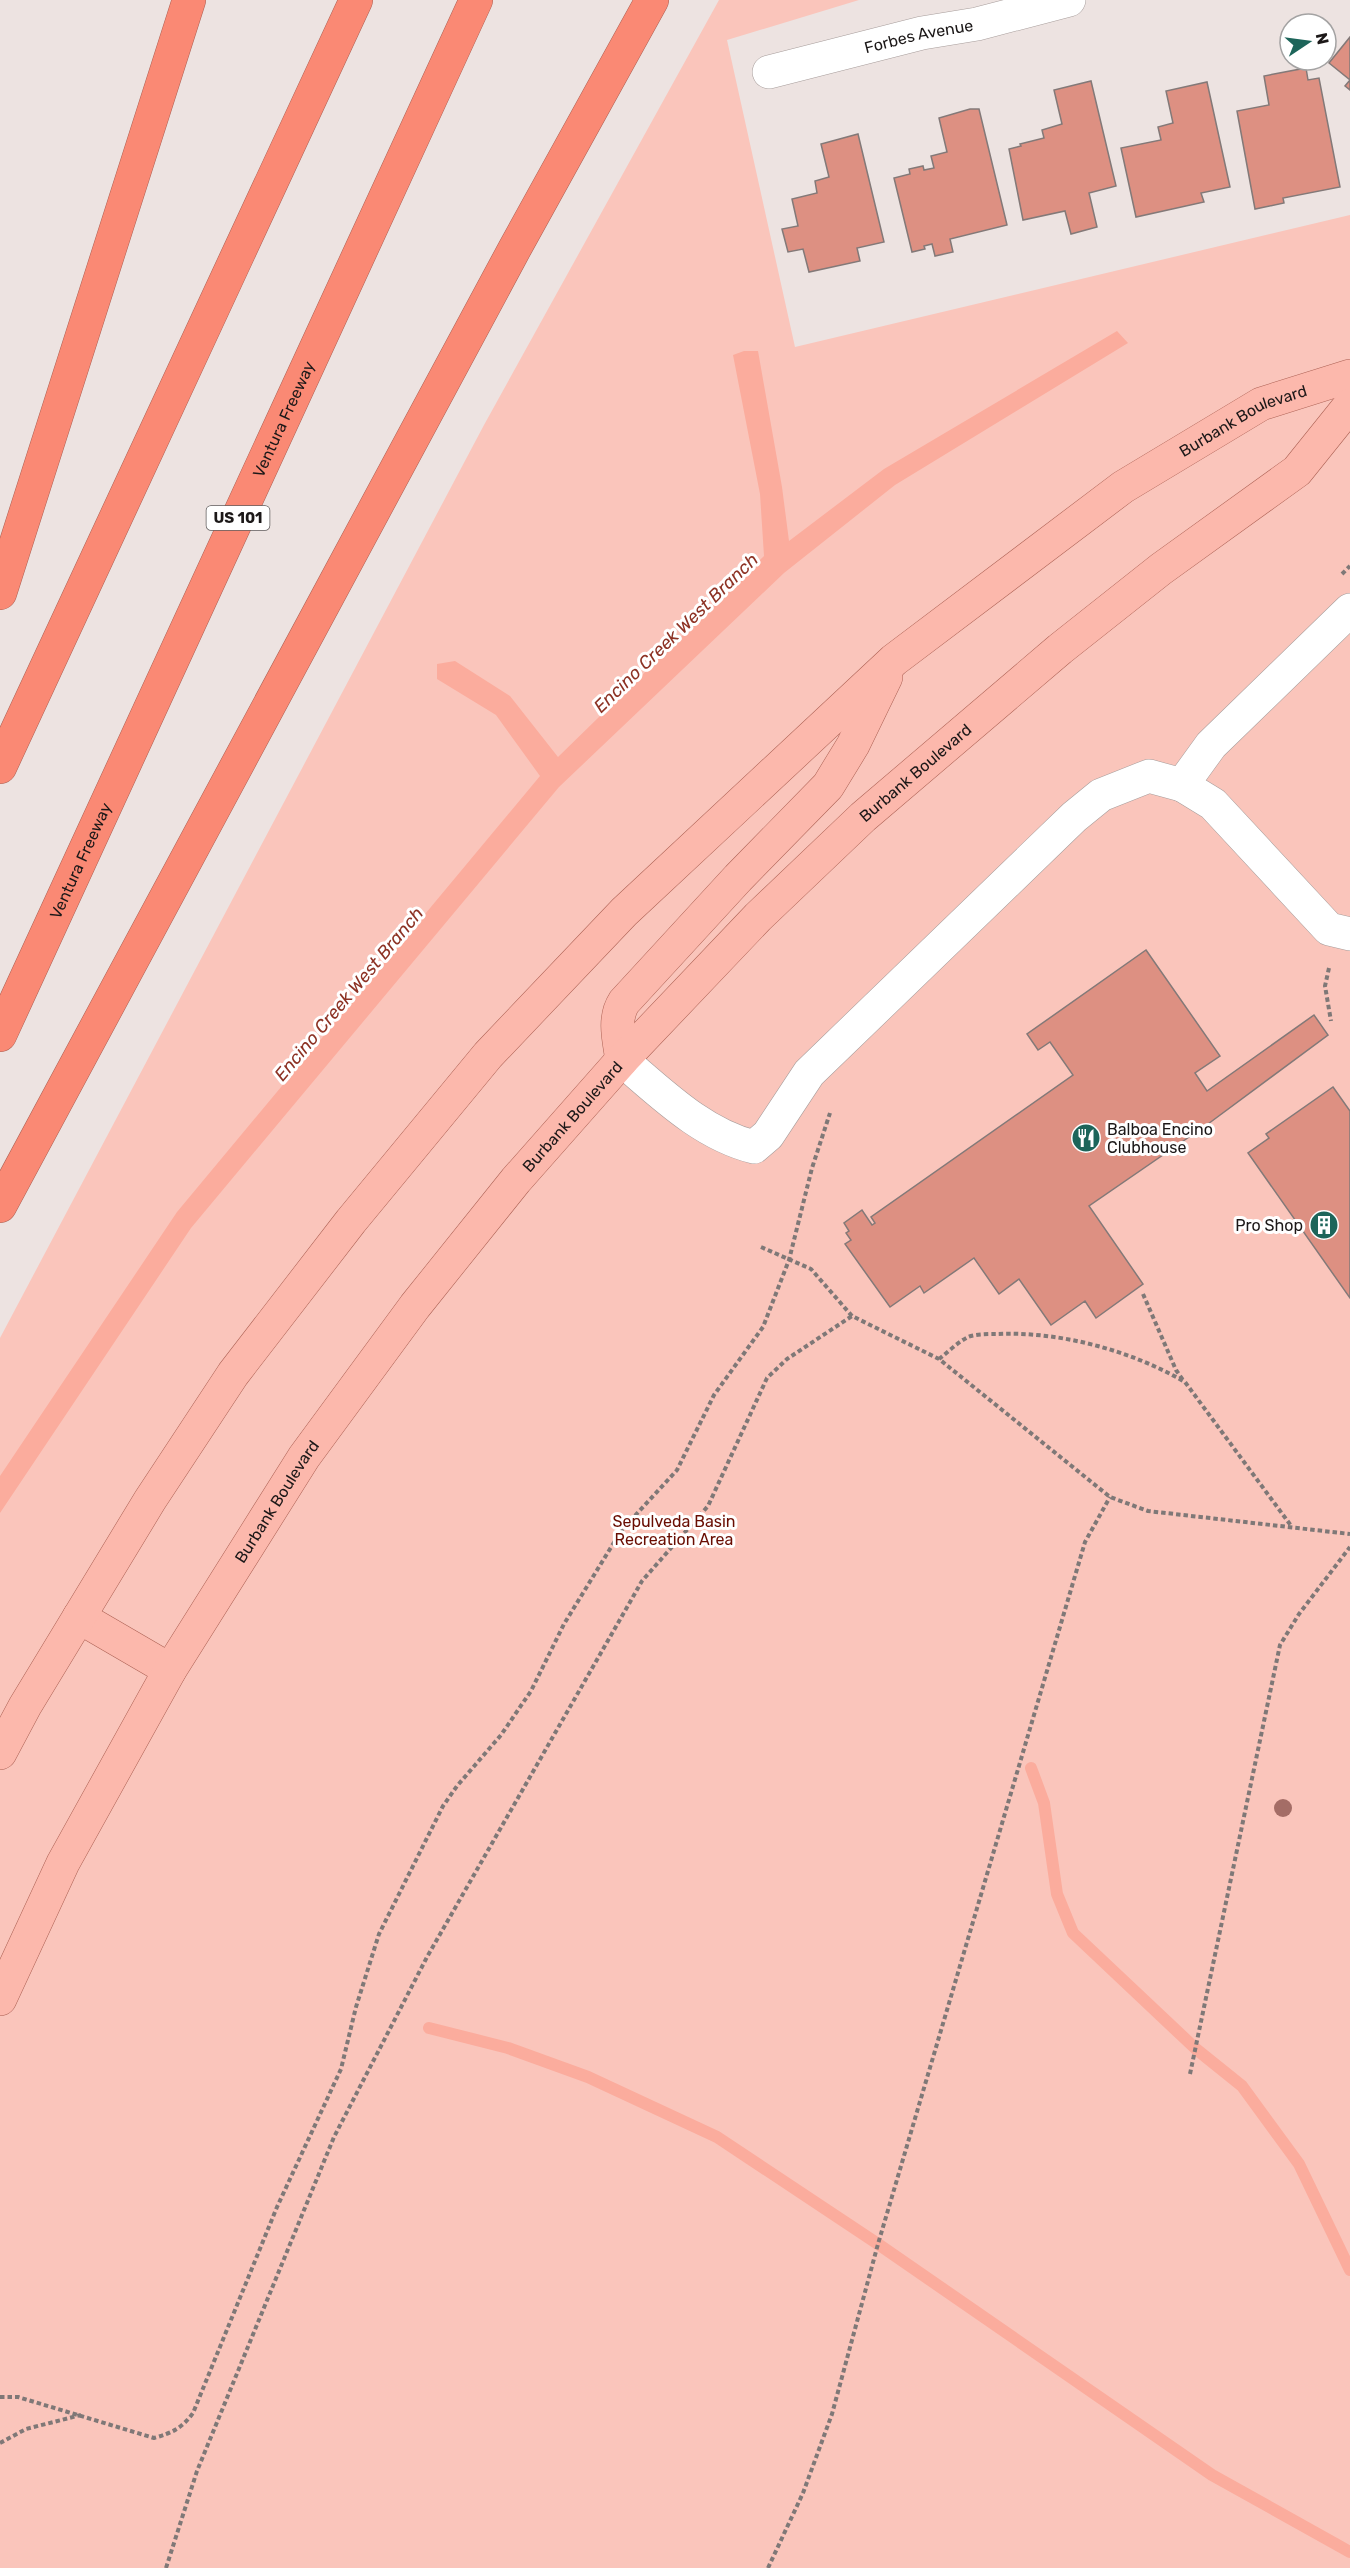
<svg xmlns="http://www.w3.org/2000/svg" width="1350" height="2568" viewBox="0 0 1350 2568" font-family="Rubik,sans-serif">
	<style>
		.green { fill: #fac5bb }
		.water { fill: #fbac9d }
		.lines { fill: none; stroke-linecap: round; stroke-linejoin: round }
		.stream { stroke: #fbac9d; stroke-width: 12 }
		.building { fill: #dd9082; stroke: #837978; stroke-width: 1.5 }
		.minor-casing { stroke: #a79d9b; stroke-width: 34 }
		.major-casing { stroke: #ac6154; stroke-width: 34 }
		.highway-casing { stroke: #ac6154; stroke-width: 34 }
		.path { stroke: #7f7877; stroke-width: 4; stroke-dasharray: 4.5 3; stroke-linecap: butt }
		.minor { stroke: #fff; stroke-width: 33 }
		.major { stroke: #fcb8ac; stroke-width: 33 }
		.highway { stroke: #fa8974; stroke-width: 33 }
		.tree { fill: #a46d66 }
		.labels { text-anchor: middle; dominant-baseline: central; stroke-width: 6; stroke-linejoin: round; paint-order: stroke }
		.shield { fill: #fff; stroke: #605d5d; stroke-width: 1.5 }
		.shield-label { font-size: 15px; font-weight: bold; fill: #1c1818 }
		.street-label { font-size: 16px; fill: #1c1818; stroke: #fff }
		.poi-label { font-size: 16px; fill: #1c1818; stroke: #fff; text-anchor: start }
		.park-label { font-size: 16px; fill: #690d02; stroke: #fff }
		.water-label { font-size: 18px; font-style: italic; fill: #8d3224; stroke: #fff }
	</style>
	<rect width="100%" height="100%" fill="#ede3e1"/>
	<polygon class="green" points="719,0 859,0 727,40 795,347 1350,215 1350,2568 0,2568 0,1338 484,425"/>
	<polygon class="water" points="1117,331 1128,343 895,485 784,573 559,787 191,1228 0,1513 0,1476 177,1212 540,776 496,715 437,679 437,664 455,661 510,696 558,757 764,556 760,494 733,355 744,351 758,351 782,487 789,541 884,469"/>
	<g class="lines">
		<g class="stream">
			<polyline points="1031,1768 1044,1803 1057,1894 1073,1933 1196,2049 1242,2086 1299,2164 1350,2270"/>
			<polyline points="429,2028 508,2048 588,2077 717,2137 878,2244 1212,2475 1350,2552"/>
		</g>
	</g>
	<g class="building">
		<polygon points="1350,37 1350,90 1345,86 1350,80 1329,63"/>
		<polygon points="1306,68 1308,80 1319,78 1340,187 1283,198 1284,203 1255,209 1237,111 1269,105 1264,76"/>
		<polygon points="1091,81 1116,186 1089,193 1097,227 1071,234 1065,211 1023,220 1009,149 1021,146 1020,144 1044,138 1042,130 1062,124 1054,90"/>
		<polygon points="1207,82 1230,187 1201,193 1204,202 1136,217 1121,148 1161,140 1158,127 1173,123 1166,91"/>
		<polygon points="970,109 979,109 1007,225 950,239 953,252 935,256 932,244 924,246 925,249 912,252 894,178 910,174 909,169 923,166 924,170 934,168 931,156 947,152 939,118"/>
		<polygon points="858,134 884,242 857,248 860,261 809,272 803,249 788,252 782,229 798,226 792,199 817,193 815,181 829,177 821,144"/>
		<polygon points="1146,950 1220,1056 1195,1073 1207,1091 1314,1015 1328,1035 1208,1124 1089,1206 1143,1284 1096,1318 1085,1301 1051,1325 1019,1279 999,1294 974,1258 924,1293 920,1286 890,1307 845,1244 851,1240 846,1233 849,1231 844,1223 862,1210 872,1225 875,1223 871,1217 1073,1075 1050,1042 1038,1050 1027,1034"/>
		<polygon points="1333,1087 1350,1111 1350,1298 1248,1153 1269,1138 1266,1134"/>
	</g>
	<g class="lines">
		<g class="minor-casing">
			<g id="minor">
				<path id="s1" d="M769 72 922 33 977 24 1069 0"/>
				<polyline points="1182,785 1213,804 1329,929 1350,934"/>
				<path d="M622 1060C662 1094 702 1134 754 1147L768 1135 809 1073 1074 817 1101 795 1149 776 1182 785 1211 745 1350 610"/>
			</g>
		</g>
		<g class="major-casing">
			<g id="major">
				<path d="M622 1060C619 1040 613 1019 624 1002L738 878 828 786 853 745 886 677"/>
				<polyline points="79,1617 170,1670"/>
				<path id="s2" d="M0 1753 25 1706 150 1500 233 1374 351 1221 488 1055 624 912 894 660 1123 487 1261 404 1350 376"/>
				<path id="s3" d="M0 1999 63 1863 170 1670 304 1457 415 1306 516 1180 622 1060 758 917 863 817 1060 649 1161 569 1297 471 1350 405"/>
			</g>
		</g>
		<g class="highway-casing">
			<g id="highway">
				<polyline points="0,593 189,0"/>
				<polyline points="0,767 356,0"/>
				<path id="s4" d="M0 1035 476 0"/>
				<polyline points="0,1206 515,248 652,0"/>
			</g>
		</g>
		<g class="path">
			<polyline points="1342,574 1350,566"/>
			<polyline points="1329,968 1325,986 1331,1021"/>
			<polyline points="761,1247 811,1269 852,1316 939,1359 1110,1497 1148,1511 1350,1534"/>
			<polyline points="1143,1294 1176,1370 1183,1380"/>
			<path d="M939 1359C948 1352 958 1342 968 1337 975 1334 988 1334 996 1334 1059 1331 1130 1350 1185 1382L1292 1527"/>
			<polyline points="1190,2074 1280,1645 1299,1614 1350,1547"/>
			<path d="M0 2397H18L154 2438C172 2433 182 2428 193 2413L277 2207 341 2069 356 2007 379 1934 443 1806 457 1786 501 1735 531 1691 564 1624 621 1531 677 1470 714 1395 763 1327 789 1260 812 1168 830 1113"/>
			<polyline points="0,2443 26,2429 81,2415"/>
			<polyline points="166,2568 197,2471 334,2137 427,1957 642,1581 708,1506 767,1378 787,1359 852,1316"/>
			<polyline points="768,2568 803,2493 832,2414 878,2244 1085,1542 1110,1497"/>
		</g>
		<use href="#minor" class="minor"/>
		<use href="#major" class="major"/>
		<use href="#highway" class="highway"/>
	</g>
	<circle class="tree" cx="1283" cy="1808" r="9"/>
	<defs>
		<g id="restaurant-disc" transform="scale(1.5)"><circle r="9.5" fill="#1d655a" stroke="#fff"/><path d="M-5-6h1v4h1v-4h1v4h1v-4h1v5L-1.5 .5V6h-2V.5L-5-1ZM5-6V6H3V1.5H1.5Q1.5-4 5-6Z" fill="#fff"/></g>
		<g id="building-disc" transform="scale(1.5)"><circle r="9.5" fill="#1d655a" stroke="#fff"/><path d="M-4-6H4V6H1V3H-1V6H-4ZM-2.5-4.3h1.7v1.8h-1.7ZM.8-4.3h1.7v1.8H.8ZM-2.5-1h1.7V.8h-1.7ZM.8-1h1.7V.8H.8Z" fill="#fff"/></g>
	</defs>
	<g fill-rule="evenodd">
		<use href="#restaurant-disc" x="1086" y="1138"/>
		<use href="#building-disc" x="1324" y="1225"/>
	</g>
	<g class="labels">
		<rect class="shield" x="206.5" y="506" width="63" height="24" rx="4.5"/>
		<g class="shield-label">
			<text x="238" y="518">US 101</text>
		</g>
		<g class="street-label">
			<text stroke="none"><textPath href="#s1" startOffset="154">Forbes Avenue</textPath></text>
			<text stroke="none"><textPath href="#s4" startOffset="678">Ventura Freeway</textPath></text>
			<text stroke="none"><textPath href="#s2" startOffset="1845">Burbank Boulevard</textPath></text>
			<text stroke="none"><textPath href="#s3" startOffset="1542">Burbank Boulevard</textPath></text>
			<text stroke="none"><textPath href="#s4" startOffset="192">Ventura Freeway</textPath></text>
			<text stroke="none"><textPath href="#s3" startOffset="1056">Burbank Boulevard</textPath></text>
			<text stroke="none"><textPath href="#s3" startOffset="570">Burbank Boulevard</textPath></text>
		</g>
		<g class="poi-label">
			<text x="1107" y="1129">Balboa Encino<tspan x="1107" dy="18">Clubhouse</tspan></text>
			<text x="1303" y="1225" text-anchor="end">Pro Shop</text>
		</g>
		<g class="park-label">
			<text x="674" y="1521">Sepulveda Basin<tspan x="674" dy="18">Recreation Area</tspan></text>
		</g>
		<g class="water-label">
			<text transform="translate(676 633) rotate(-44)">Encino Creek West Branch</text>
			<text transform="translate(349 994) rotate(-50)">Encino Creek West Branch</text>
		</g>
	</g>
	<g transform="translate(1308 42) rotate(77)"><circle r="28" fill="#ffffff" stroke="#a4a3a3" stroke-width="1.5"/>
	<path d="M0-4.5L10 22L0 15L-10 22Z" fill="#1d655a"/>
	<text y="-9" font-size="16" font-weight="bold" text-anchor="middle" fill="#1c1818">N</text>
	</g>
</svg>
